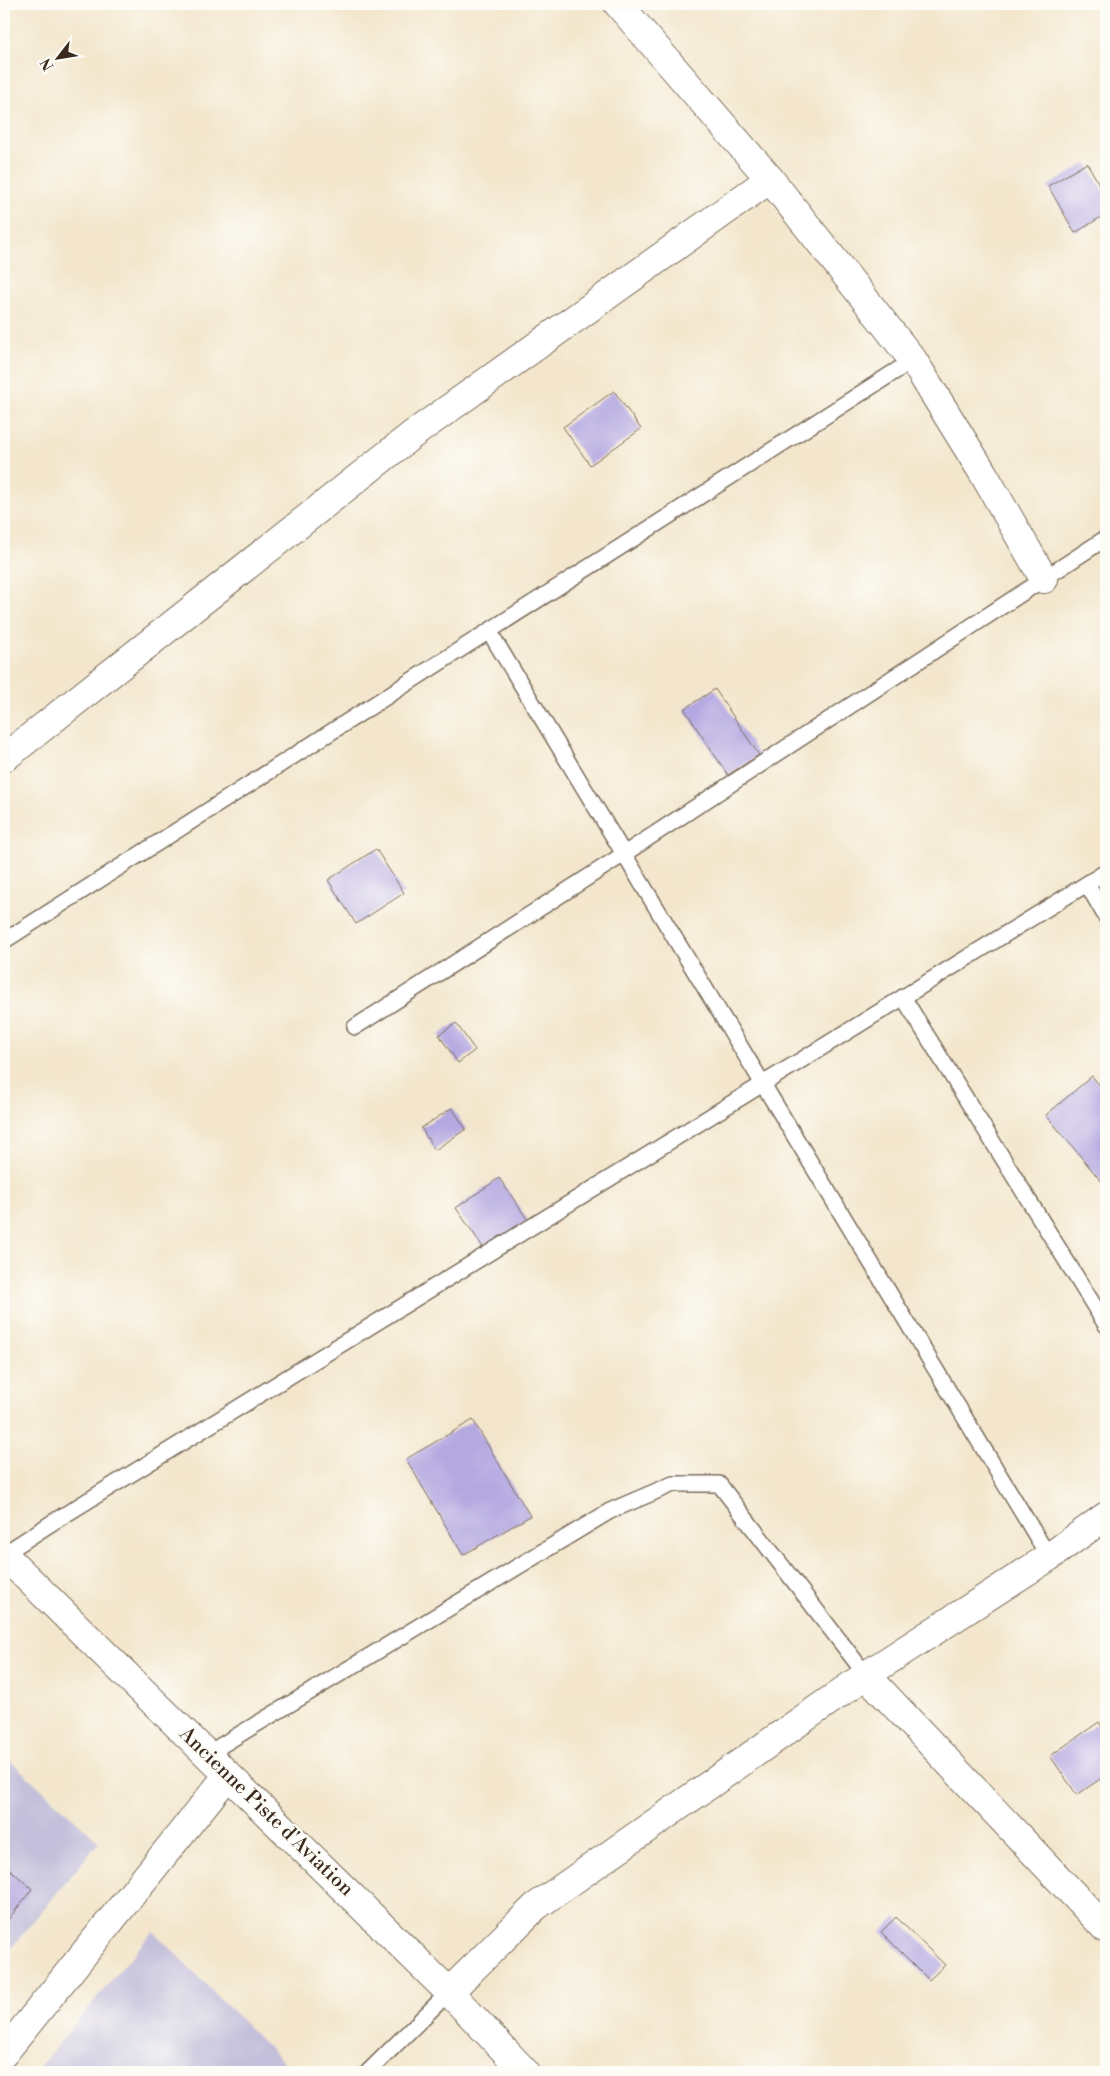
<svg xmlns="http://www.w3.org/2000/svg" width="1110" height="2076" viewBox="0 0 1110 2076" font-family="'Libre Bodoni',serif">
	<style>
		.industrial { fill: #c4c0db }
		.building { fill: #b4a8e1 }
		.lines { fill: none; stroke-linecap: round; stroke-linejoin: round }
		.service-casing { stroke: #7b6c5b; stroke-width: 18 }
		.minor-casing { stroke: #7b6c5b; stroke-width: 30 }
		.tertiary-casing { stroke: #7b6c5b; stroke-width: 30 }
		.service { stroke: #fff; stroke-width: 15 }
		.minor { stroke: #fff; stroke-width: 28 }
		.tertiary { stroke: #fff; stroke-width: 28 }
		.labels { text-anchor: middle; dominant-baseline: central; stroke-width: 5; stroke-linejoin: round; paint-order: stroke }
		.street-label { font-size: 20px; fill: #3b2a1e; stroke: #fdfcf7 }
	</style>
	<rect width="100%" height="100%" fill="#fdfcf7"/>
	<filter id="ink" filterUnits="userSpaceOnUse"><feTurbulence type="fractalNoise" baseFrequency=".02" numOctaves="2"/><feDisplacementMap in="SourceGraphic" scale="10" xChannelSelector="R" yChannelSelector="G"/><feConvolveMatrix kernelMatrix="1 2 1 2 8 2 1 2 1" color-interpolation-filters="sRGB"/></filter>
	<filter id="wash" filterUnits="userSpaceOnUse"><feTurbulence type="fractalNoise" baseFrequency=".0096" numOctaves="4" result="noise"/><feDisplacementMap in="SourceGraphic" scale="20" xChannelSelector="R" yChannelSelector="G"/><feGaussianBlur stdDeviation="1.12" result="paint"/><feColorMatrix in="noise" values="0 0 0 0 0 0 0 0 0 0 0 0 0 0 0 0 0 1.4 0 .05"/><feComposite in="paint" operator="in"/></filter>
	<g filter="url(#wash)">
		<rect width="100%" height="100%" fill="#f3e6cc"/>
		<g class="industrial">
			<polygon points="4,1755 99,1842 4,1957"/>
			<polygon points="153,1931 293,2072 35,2072"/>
		</g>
		<g id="blocks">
			<g class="building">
				<polygon points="1087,163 1106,196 1106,214 1075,233 1048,186"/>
				<polygon points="614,391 641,429 590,465 563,427"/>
				<polygon points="715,689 759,755 728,775 684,709"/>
				<polygon points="376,849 404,893 356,924 328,880"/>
				<polygon points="456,1023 475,1050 458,1063 439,1035"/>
				<polygon points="1092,1076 1106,1093 1106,1187 1046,1115"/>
				<polygon points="452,1108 466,1129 435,1150 421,1128"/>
				<polygon points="499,1178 528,1220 485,1250 456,1208"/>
				<polygon points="473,1420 530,1516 463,1555 406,1459"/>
				<polygon points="1099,1722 1106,1732 1106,1775 1077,1795 1050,1756"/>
				<polygon points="4,1864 32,1889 4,1925"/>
				<polygon points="896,1917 945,1965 929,1980 881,1932"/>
			</g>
		</g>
	</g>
	<g filter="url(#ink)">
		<use href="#blocks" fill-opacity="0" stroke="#7b6c5b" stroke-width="1"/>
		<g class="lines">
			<g class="service-casing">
				<g id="service">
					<polyline points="489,631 1049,1557"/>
					<polyline points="1087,884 1106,917"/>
					<polyline points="4,941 913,360"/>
					<polyline points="903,997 1106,1325"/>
					<polyline points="355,1027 624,854 1106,538"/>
					<polyline points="4,1554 50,1524 1106,872"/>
					<polyline points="207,1754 610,1511 673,1484 719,1484 866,1675"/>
					<polyline points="368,2072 449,1992"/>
				</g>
			</g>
			<g class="minor-casing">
				<g id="minor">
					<polyline points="618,4 770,179 913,360 983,473 1044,579"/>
					<polyline points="4,758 412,435 770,179"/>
					<polyline points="866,1675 1106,1929"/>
					<polyline points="449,1992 535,1907 866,1675 1049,1557 1106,1516"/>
					<polyline points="4,2053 228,1775"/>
				</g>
			</g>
			<g class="tertiary-casing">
				<polyline id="tertiary" points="4,1555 449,1992 525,2072"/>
			</g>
			<use href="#service" class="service"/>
			<use href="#minor" class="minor"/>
			<use href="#tertiary" class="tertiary"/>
		</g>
	</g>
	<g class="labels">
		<g class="street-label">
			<text transform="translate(266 1812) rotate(44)">Ancienne Piste d'Aviation</text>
		</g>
	</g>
	<rect width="1110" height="2076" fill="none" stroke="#fdfcf7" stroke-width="20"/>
	<g transform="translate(58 58) rotate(239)" stroke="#fdfcf7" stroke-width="4" paint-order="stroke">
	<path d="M0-4L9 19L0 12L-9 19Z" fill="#3b2a1e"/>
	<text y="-8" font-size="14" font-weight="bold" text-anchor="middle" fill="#3b2a1e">N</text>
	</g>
</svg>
